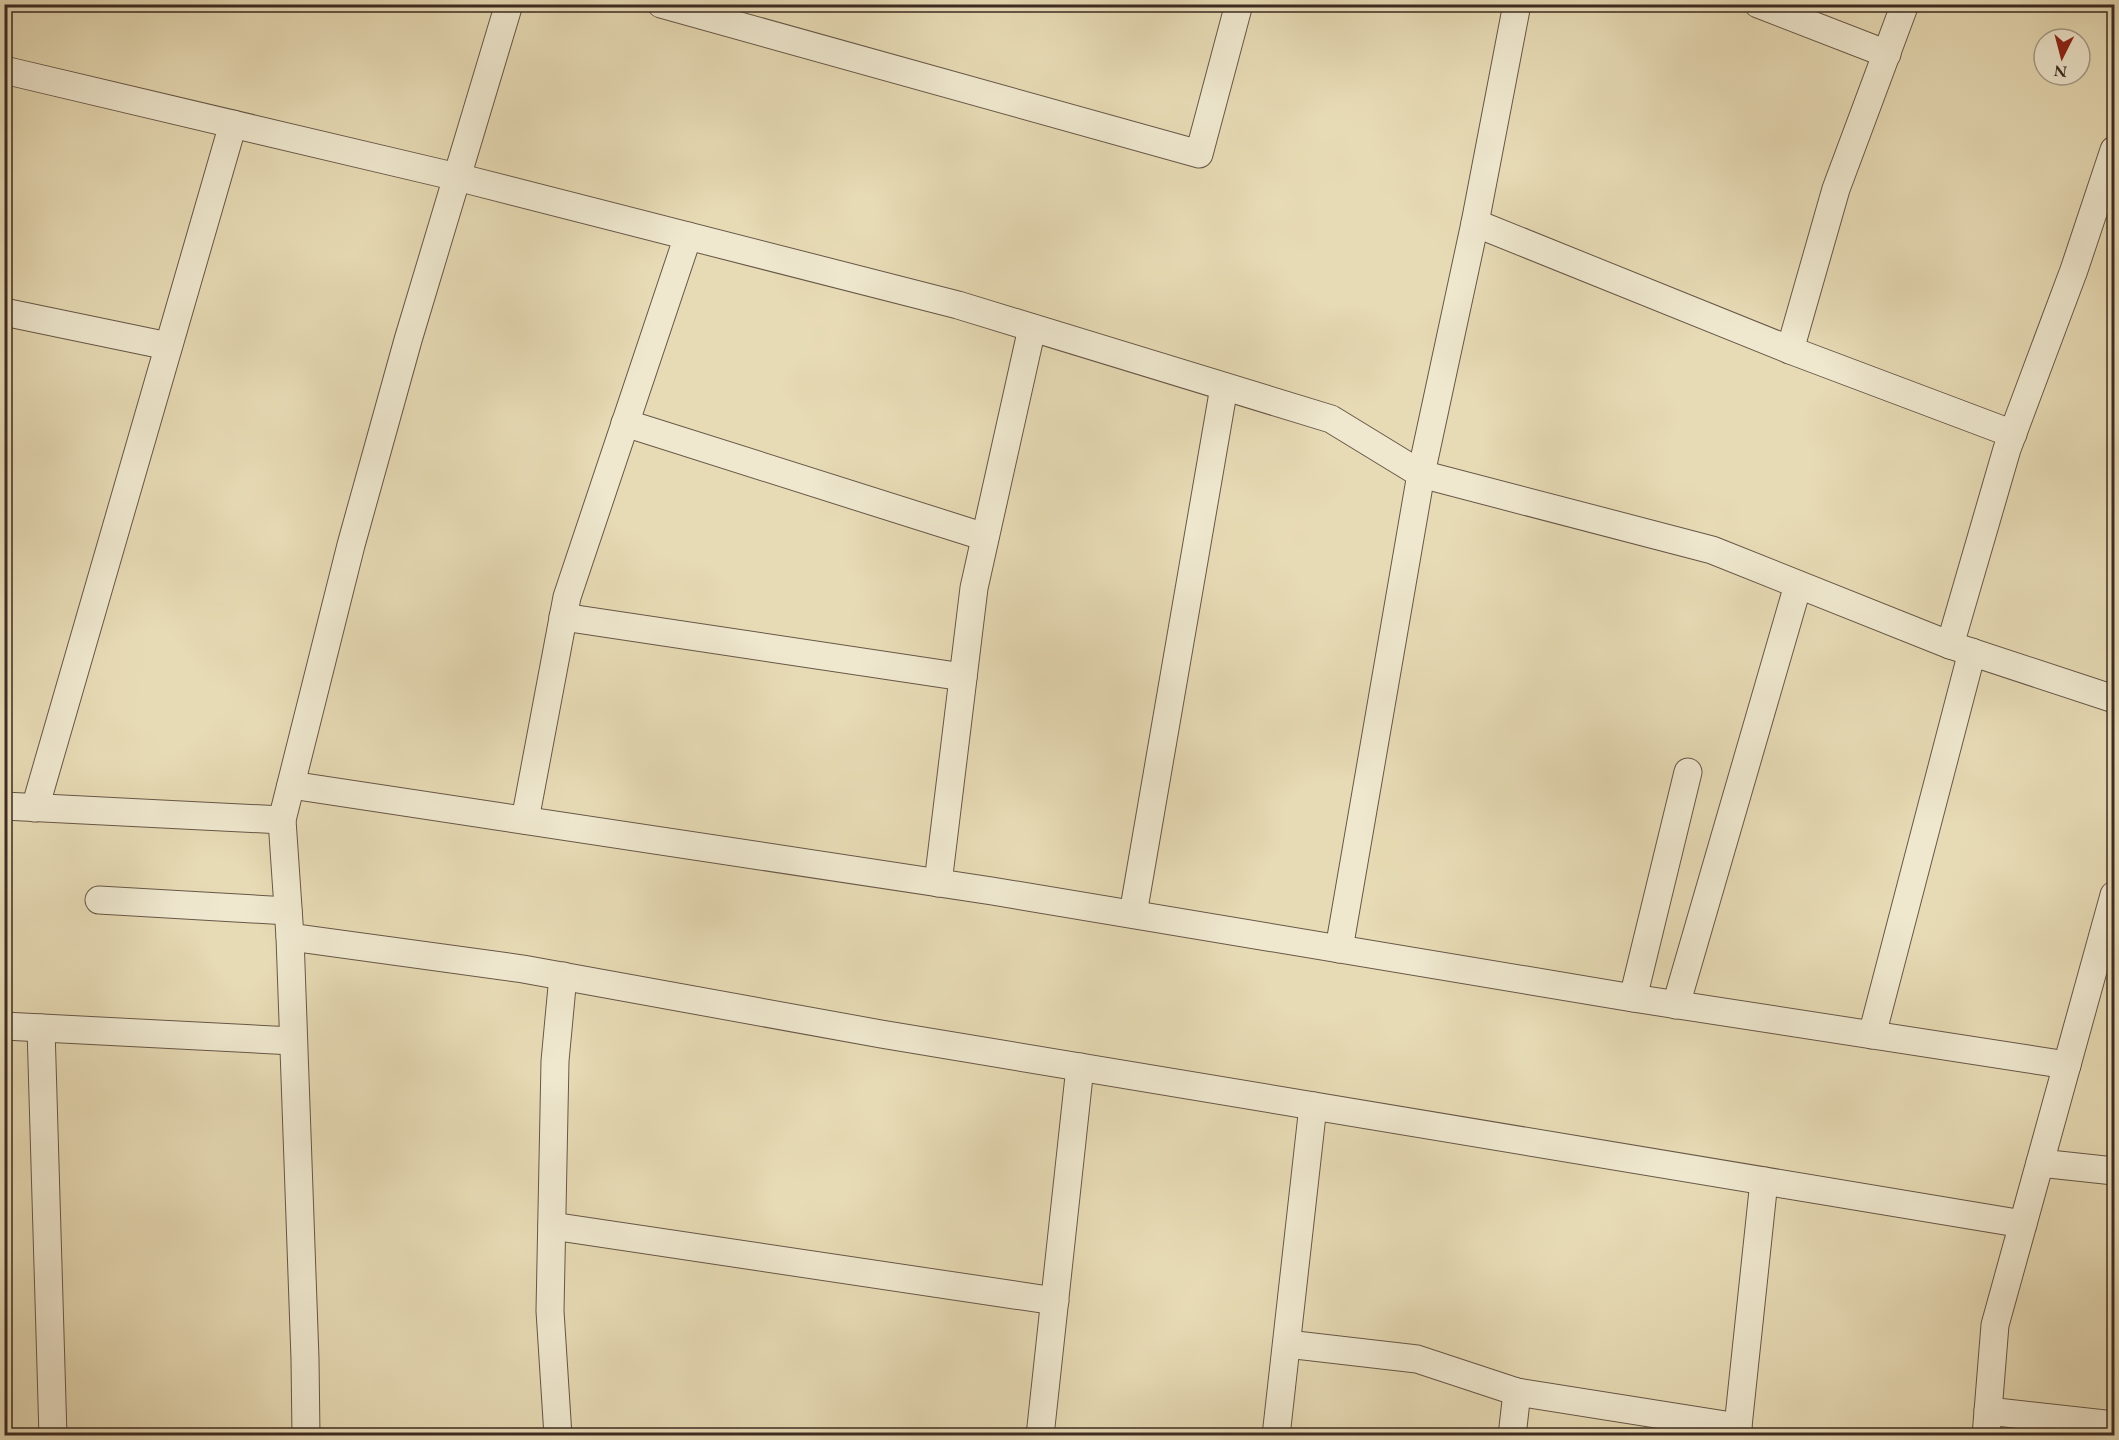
<svg xmlns="http://www.w3.org/2000/svg" width="2119" height="1440" viewBox="0 0 2119 1440" font-family="'EB Garamond',serif">
	<style>
		.lines { fill: none; stroke-linecap: round; stroke-linejoin: round }
		.street-casing { stroke: #675747; stroke-width: 29 }
		.street { stroke: #efe8cf; stroke-width: 27 }
	</style>
	<rect width="100%" height="100%" fill="#e7dbb5"/>
	<filter id="stains"><feTurbulence type="fractalNoise" baseFrequency=".00333" numOctaves="4"/><feColorMatrix values="0 0 0 0 .2 0 0 0 0 .09 0 0 0 0 .02 0 0 0 .5 -.17"/></filter>
	<radialGradient id="worn" r=".72"><stop offset=".6" stop-color="#630" stop-opacity="0"/><stop offset="1" stop-color="#630" stop-opacity=".3"/></radialGradient>
	<g class="lines">
		<g class="street-casing">
			<g id="street">
				<polyline points="661,4 1199,154 1239,4"/>
				<polyline points="1758,4 1887,54"/>
				<polyline points="4,70 457,177 958,305 1331,419 1421,474 1712,550 1950,645 2114,699"/>
				<polyline points="1475,223 1790,350 2013,434"/>
				<polyline points="4,312 168,346"/>
				<polyline points="1790,350 1836,189 1905,4"/>
				<polyline points="625,423 985,537"/>
				<polyline points="563,617 963,677"/>
				<polyline points="1950,645 2007,449 2074,270 2114,150"/>
				<polyline points="291,785 992,891 1633,998 2067,1065"/>
				<polyline points="4,806 282,820"/>
				<polyline points="35,808 233,124"/>
				<polyline points="525,820 567,597 688,236"/>
				<polyline points="938,883 974,588 1032,328"/>
				<polyline points="99,900 288,911"/>
				<polyline points="1133,914 1224,387"/>
				<polyline points="290,937 523,969 881,1034 2023,1224"/>
				<polyline points="1339,949 1421,474 1475,223 1517,4"/>
				<polyline points="1633,998 1688,772"/>
				<polyline points="1676,1005 1798,585"/>
				<polyline points="4,1026 293,1041"/>
				<polyline points="41,1028 53,1436"/>
				<polyline points="1872,1035 1972,652"/>
				<polyline points="2040,1163 2114,1171"/>
				<polyline points="552,1226 1055,1301"/>
				<polyline points="1287,1344 1417,1359 1517,1392 1738,1427"/>
				<polyline points="1988,1411 2114,1425"/>
				<polyline points="306,1436 305,1359 290,937 282,820 351,545 408,340 509,4"/>
				<polyline points="558,1436 550,1311 555,1061 563,976"/>
				<polyline points="1040,1436 1080,1067"/>
				<polyline points="1276,1436 1313,1106"/>
				<polyline points="1512,1436 1517,1392"/>
				<polyline points="1737,1436 1764,1181"/>
				<polyline points="1986,1436 1995,1325 2114,895"/>
			</g>
		</g>
		<use href="#street" class="street"/>
	</g>
	<rect width="2119" height="1440" fill="none" stroke="#e7dbb5" stroke-width="24"/>
	<rect x="6" y="6" width="2107" height="1428" fill="none" stroke="#3c2b22" stroke-width="3"/>
	<rect x="12" y="12" width="2095" height="1416" fill="none" stroke="#3c2b22" stroke-width="1.5"/>
	<g transform="translate(2062 57) rotate(186)"><circle r="28" fill="#efe8cf" stroke="#a79c8a" stroke-width="1.5"/>
	<path d="M0-4.5L10 22L0 15L-10 22Z" fill="#8f2418"/>
	<text y="-9" font-size="16" font-weight="bold" text-anchor="middle" fill="#3c2b22">N</text>
	</g>
	<rect width="100%" height="100%" filter="url(#stains)"/>
	<rect width="100%" height="100%" fill="url(#worn)"/>
</svg>
